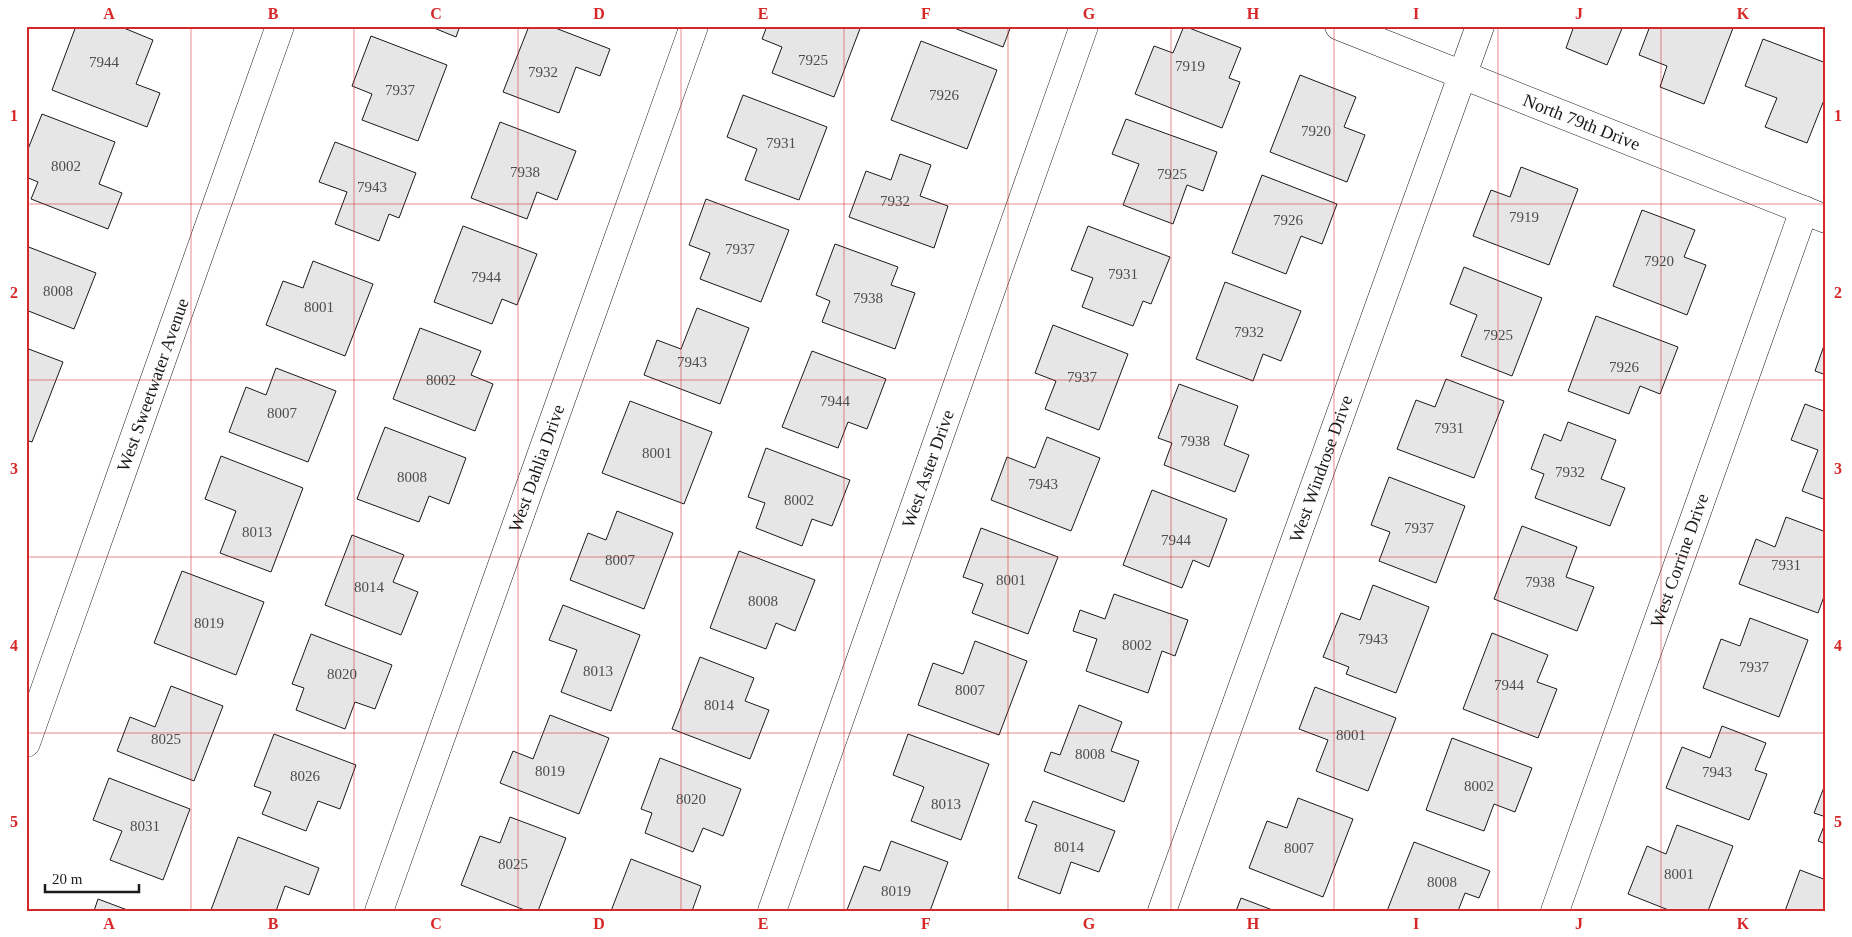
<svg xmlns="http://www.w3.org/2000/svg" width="1852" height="937" viewBox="0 0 1852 937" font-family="Georgia,serif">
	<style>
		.building { fill: #e6e6e6; stroke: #1a1a1a }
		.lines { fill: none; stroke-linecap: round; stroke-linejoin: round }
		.street-casing { stroke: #1a1a1a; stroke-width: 29 }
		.secondary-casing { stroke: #1a1a1a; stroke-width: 29 }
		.street { stroke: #fff; stroke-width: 28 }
		.secondary { stroke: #fff; stroke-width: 28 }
		.grid { fill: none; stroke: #d62828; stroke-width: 1; stroke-opacity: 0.55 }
		.labels { text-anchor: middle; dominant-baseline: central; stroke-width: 4; stroke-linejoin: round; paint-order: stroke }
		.number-label { font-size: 15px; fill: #4d4d4d }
		.street-label { font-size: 18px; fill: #1a1a1a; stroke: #fff }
		.neatline { fill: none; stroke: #d62828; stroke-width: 2 }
		.grid-label { font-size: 16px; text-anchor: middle; font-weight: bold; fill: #d62828 }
	</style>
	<rect width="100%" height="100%" fill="#fff"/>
	<g class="building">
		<polygon points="76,26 119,26 153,40 136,84 160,93 147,127 52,90"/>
		<polygon points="429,26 460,26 456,37"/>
		<polygon points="529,26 550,26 610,49 600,76 576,67 559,113 503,92"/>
		<polygon points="767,26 861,26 834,97 772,73 782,47 762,39"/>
		<polygon points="949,26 1011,26 1003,47"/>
		<polygon points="1184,26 1241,48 1229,78 1240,82 1222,128 1135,94 1154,46 1173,53"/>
		<polygon points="1574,26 1623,26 1607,65 1566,48"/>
		<polygon points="1650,26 1733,28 1704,104 1660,87 1667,66 1639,55"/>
		<polygon points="371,36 447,65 418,141 362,120 372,94 352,86"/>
		<polygon points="1763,39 1826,63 1826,95 1807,143 1765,127 1777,98 1745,86"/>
		<polygon points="921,41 997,70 967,149 891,120"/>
		<polygon points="1300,75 1356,97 1344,127 1365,135 1347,182 1270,152"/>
		<polygon points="743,95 827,127 799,200 745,180 757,149 727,137"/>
		<polygon points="42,114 115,142 99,184 122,193 108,229 31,199 38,182 26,177 26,154"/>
		<polygon points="1126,119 1217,152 1203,191 1187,185 1173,224 1123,205 1139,164 1112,154"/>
		<polygon points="500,122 576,151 557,200 537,192 527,219 471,198"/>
		<polygon points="335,142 416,173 399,218 389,214 379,241 335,224 347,192 319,182"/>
		<polygon points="900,154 931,165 920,196 948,206 934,248 849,217 866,171 891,180"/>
		<polygon points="1521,167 1578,189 1549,265 1473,236 1491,190 1510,197"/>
		<polygon points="1262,175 1337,204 1322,244 1301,236 1286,274 1232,253"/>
		<polygon points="706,199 789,230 761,302 700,279 710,253 689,245"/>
		<polygon points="1642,210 1695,230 1684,257 1706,265 1687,315 1613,286"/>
		<polygon points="463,226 537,254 517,305 502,299 492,324 434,302"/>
		<polygon points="1088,226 1170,257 1151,304 1143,301 1133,326 1082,307 1093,278 1071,270"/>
		<polygon points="835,244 898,267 891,285 915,293 895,349 822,322 830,301 816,295"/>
		<polygon points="26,246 96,273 74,329 26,310"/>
		<polygon points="313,261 373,284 345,356 266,325 283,281 303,288"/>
		<polygon points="1464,267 1542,298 1512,376 1461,356 1477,315 1450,304"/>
		<polygon points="1225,282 1301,311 1281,361 1263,354 1253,381 1196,359"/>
		<polygon points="697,308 749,328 720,404 644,375 657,340 681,349"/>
		<polygon points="1596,316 1678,347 1660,394 1640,386 1629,414 1568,391"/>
		<polygon points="1053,325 1128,354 1099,430 1045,409 1056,381 1035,373"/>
		<polygon points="420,328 481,351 471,375 493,384 475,431 393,399"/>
		<polygon points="1826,340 1826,375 1815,371"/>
		<polygon points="26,348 63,362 32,442 26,440"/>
		<polygon points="812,351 886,379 867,429 848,422 838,448 782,427"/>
		<polygon points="276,368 336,391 308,462 229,432 246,387 266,395"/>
		<polygon points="1446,379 1504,401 1474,478 1397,449 1416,400 1435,407"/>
		<polygon points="1179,384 1238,406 1224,445 1249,455 1235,492 1164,465 1172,443 1158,438"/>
		<polygon points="630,401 712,432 684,504 602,473"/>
		<polygon points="1805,404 1826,412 1826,500 1802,491 1818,450 1791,440"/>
		<polygon points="1568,422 1616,440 1601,479 1625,488 1610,526 1535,498 1544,474 1531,469 1544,434 1561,441"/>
		<polygon points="385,427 466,458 449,504 429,496 419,522 357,499"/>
		<polygon points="1047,437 1100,458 1071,531 991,500 1007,457 1035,468"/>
		<polygon points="766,448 850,480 832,526 812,519 802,546 756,528 765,503 748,497"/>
		<polygon points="221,456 303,488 271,572 220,553 236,511 205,499"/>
		<polygon points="1389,477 1465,506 1436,583 1379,561 1390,532 1371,525"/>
		<polygon points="1152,490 1227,519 1209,567 1193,560 1182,588 1123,565"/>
		<polygon points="617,511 673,533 644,609 570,580 588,533 606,540"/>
		<polygon points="1786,517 1826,532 1826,591 1818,613 1739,584 1756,539 1775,547"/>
		<polygon points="1522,526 1577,547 1566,577 1594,587 1577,631 1494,599"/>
		<polygon points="981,528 1058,557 1028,634 972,613 983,584 963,577"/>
		<polygon points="352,535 404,555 393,582 418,592 401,635 325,605"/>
		<polygon points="739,551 815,580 795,631 776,623 766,649 710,628"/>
		<polygon points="182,571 264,602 236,675 154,643"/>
		<polygon points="1373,585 1429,607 1396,693 1346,674 1349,667 1323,657 1341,613 1360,620"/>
		<polygon points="1114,594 1188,620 1175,656 1162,651 1148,693 1086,671 1097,639 1073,631 1080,610 1105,619"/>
		<polygon points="563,605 640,635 611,711 561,692 577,650 549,640"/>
		<polygon points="1750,618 1808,640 1779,717 1703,688 1721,639 1740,646"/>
		<polygon points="1492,633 1548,655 1537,682 1557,689 1538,738 1463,709"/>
		<polygon points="311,634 392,665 375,709 355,702 345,729 296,710 304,688 292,684"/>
		<polygon points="975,641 1027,661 999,735 918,705 933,663 963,674"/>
		<polygon points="700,657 754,678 745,701 769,710 750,759 672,729"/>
		<polygon points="171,686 223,706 194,781 117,751 130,717 155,727"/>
		<polygon points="1315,687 1396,718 1368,791 1316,771 1328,740 1299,729"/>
		<polygon points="1079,705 1122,722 1111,751 1139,761 1124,802 1044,771 1051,752 1060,755"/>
		<polygon points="550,715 609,738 579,814 500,783 513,751 533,759"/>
		<polygon points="1722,726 1766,743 1755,770 1767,774 1749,820 1666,788 1682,747 1710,758"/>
		<polygon points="274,734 356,765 340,809 318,801 306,831 262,814 271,792 254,786"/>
		<polygon points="908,734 989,764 961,840 911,821 924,787 893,775"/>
		<polygon points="1452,738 1532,768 1515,812 1494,804 1484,831 1426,810"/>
		<polygon points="660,758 741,789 723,836 703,828 693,852 645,833 652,813 641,809"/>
		<polygon points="109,778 190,809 163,880 110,860 122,831 93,820"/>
		<polygon points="1826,782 1826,817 1814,813"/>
		<polygon points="1298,798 1353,819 1323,897 1249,868 1267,821 1287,828"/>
		<polygon points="1033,801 1115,831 1099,872 1071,862 1060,894 1018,878 1037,825 1025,821"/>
		<polygon points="510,817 566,838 538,911 527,911 461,885 480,836 500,843"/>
		<polygon points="1826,821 1826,844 1818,841"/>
		<polygon points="1677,825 1733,846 1708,911 1671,911 1628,894 1647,846 1666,854"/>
		<polygon points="238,837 319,868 309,895 285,886 276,911 211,910"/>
		<polygon points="891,841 948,862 930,911 847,910 864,866 880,871"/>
		<polygon points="1414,842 1490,871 1479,898 1465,893 1458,911 1387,911"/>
		<polygon points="631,859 701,886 692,911 611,911"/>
		<polygon points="1800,870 1826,880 1826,911 1785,911"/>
		<polygon points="1241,898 1275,911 1236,911"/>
		<polygon points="98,899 130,911 94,911"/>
	</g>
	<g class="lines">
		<g class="street-casing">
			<g id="street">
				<path id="s1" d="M1339 26 1826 219"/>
				<path id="s2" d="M379 911 694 26"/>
				<path id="s3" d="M772 911 1084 26"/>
				<path id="s4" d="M1162 911 1480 26"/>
				<path id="s5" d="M1555 911 1804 210"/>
			</g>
		</g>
		<g class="secondary-casing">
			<g id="secondary">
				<path id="s6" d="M26 743 280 26"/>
			</g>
		</g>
		<use href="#street" class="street"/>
		<use href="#secondary" class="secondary"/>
	</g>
	<path class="grid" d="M191 26V911M354 26V911M518 26V911M681 26V911M844 26V911M1008 26V911M1171 26V911M1334 26V911M1498 26V911M1661 26V911M26 204H1826M26 380H1826M26 557H1826M26 733H1826"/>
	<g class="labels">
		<g class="number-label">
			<text x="813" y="60">7925</text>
			<text x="104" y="62">7944</text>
			<text x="1190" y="66">7919</text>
			<text x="543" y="72">7932</text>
			<text x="400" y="90">7937</text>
			<text x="944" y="95">7926</text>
			<text x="1316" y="131">7920</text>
			<text x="781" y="143">7931</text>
			<text x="66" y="166">8002</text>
			<text x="525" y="172">7938</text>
			<text x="1172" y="174">7925</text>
			<text x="372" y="187">7943</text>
			<text x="895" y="201">7932</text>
			<text x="1524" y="217">7919</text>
			<text x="1288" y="220">7926</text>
			<text x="740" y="249">7937</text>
			<text x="1659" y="261">7920</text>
			<text x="1123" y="274">7931</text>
			<text x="486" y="277">7944</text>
			<text x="58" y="291">8008</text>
			<text x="868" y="298">7938</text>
			<text x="319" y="307">8001</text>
			<text x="1249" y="332">7932</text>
			<text x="1498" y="335">7925</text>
			<text x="692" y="362">7943</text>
			<text x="1624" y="367">7926</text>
			<text x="1082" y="377">7937</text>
			<text x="441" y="380">8002</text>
			<text x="835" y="401">7944</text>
			<text x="282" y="413">8007</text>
			<text x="1449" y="428">7931</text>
			<text x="1195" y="441">7938</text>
			<text x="657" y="453">8001</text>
			<text x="1570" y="472">7932</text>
			<text x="412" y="477">8008</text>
			<text x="1043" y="484">7943</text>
			<text x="799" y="500">8002</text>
			<text x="1419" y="528">7937</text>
			<text x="257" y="532">8013</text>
			<text x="1176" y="540">7944</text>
			<text x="620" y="560">8007</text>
			<text x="1786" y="565">7931</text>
			<text x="1011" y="580">8001</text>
			<text x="1540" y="582">7938</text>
			<text x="369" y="587">8014</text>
			<text x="763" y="601">8008</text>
			<text x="209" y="623">8019</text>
			<text x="1373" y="639">7943</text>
			<text x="1137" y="645">8002</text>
			<text x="1754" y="667">7937</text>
			<text x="598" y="671">8013</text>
			<text x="342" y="674">8020</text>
			<text x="1509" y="685">7944</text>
			<text x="970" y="690">8007</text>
			<text x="719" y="705">8014</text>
			<text x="1351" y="735">8001</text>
			<text x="166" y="739">8025</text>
			<text x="1090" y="754">8008</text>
			<text x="550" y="771">8019</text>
			<text x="1717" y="772">7943</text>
			<text x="305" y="776">8026</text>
			<text x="1479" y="786">8002</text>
			<text x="691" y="799">8020</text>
			<text x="946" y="804">8013</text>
			<text x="145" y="826">8031</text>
			<text x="1069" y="847">8014</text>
			<text x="1299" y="848">8007</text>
			<text x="513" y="864">8025</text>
			<text x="1679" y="874">8001</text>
			<text x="1442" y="882">8008</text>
			<text x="896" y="891">8019</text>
		</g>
		<g class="street-label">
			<text stroke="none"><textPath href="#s1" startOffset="261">North 79th Drive</textPath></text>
			<text stroke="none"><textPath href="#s6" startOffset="380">West Sweetwater Avenue</textPath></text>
			<text stroke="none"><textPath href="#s3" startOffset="469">West Aster Drive</textPath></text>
			<text stroke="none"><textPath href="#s4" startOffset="470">West Windrose Drive</textPath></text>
			<text stroke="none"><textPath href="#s2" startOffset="470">West Dahlia Drive</textPath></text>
			<text stroke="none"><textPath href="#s5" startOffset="372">West Corrine Drive</textPath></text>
		</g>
	</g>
	<rect width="1852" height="937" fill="none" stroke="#ffffff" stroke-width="55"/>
	<path d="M45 884v8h94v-8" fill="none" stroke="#1a1a1a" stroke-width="2.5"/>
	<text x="52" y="884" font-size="15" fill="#1a1a1a" stroke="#ffffff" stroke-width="4" paint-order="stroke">20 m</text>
	<rect x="28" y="28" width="1796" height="882" class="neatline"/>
	<g class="grid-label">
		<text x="109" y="19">A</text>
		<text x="273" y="19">B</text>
		<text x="436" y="19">C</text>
		<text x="599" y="19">D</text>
		<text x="763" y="19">E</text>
		<text x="926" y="19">F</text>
		<text x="1089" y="19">G</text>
		<text x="1253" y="19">H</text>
		<text x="1416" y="19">I</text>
		<text x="1579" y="19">J</text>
		<text x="1743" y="19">K</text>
		<text x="14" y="121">1</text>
		<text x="1838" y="121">1</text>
		<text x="14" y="298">2</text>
		<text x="1838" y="298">2</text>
		<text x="14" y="474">3</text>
		<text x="1838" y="474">3</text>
		<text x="14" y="651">4</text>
		<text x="1838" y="651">4</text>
		<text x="14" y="827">5</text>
		<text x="1838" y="827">5</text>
		<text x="109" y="929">A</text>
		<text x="273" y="929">B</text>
		<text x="436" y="929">C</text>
		<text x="599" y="929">D</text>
		<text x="763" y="929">E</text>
		<text x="926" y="929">F</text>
		<text x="1089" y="929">G</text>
		<text x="1253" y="929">H</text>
		<text x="1416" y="929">I</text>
		<text x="1579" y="929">J</text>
		<text x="1743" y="929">K</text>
	</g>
</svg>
